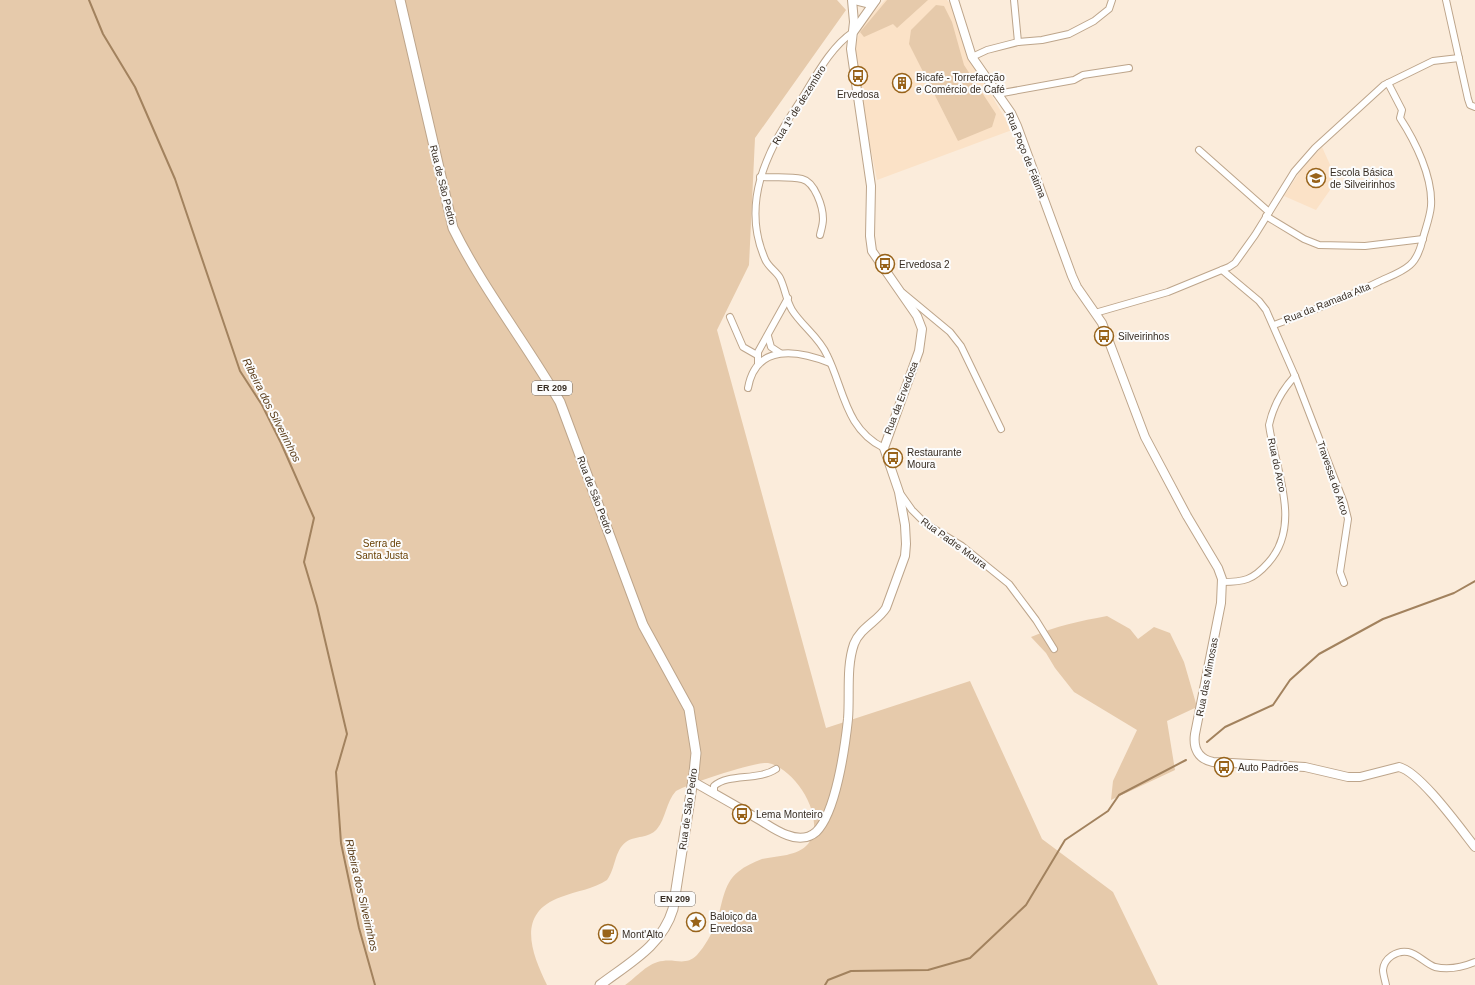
<svg xmlns="http://www.w3.org/2000/svg" width="1475" height="985" viewBox="0 0 1475 985" font-family="Arial,sans-serif">
	<style>
		.built { fill: #fbe2c7 }
		.green { fill: #e6caab }
		.lines { fill: none; stroke-linecap: round; stroke-linejoin: round }
		.stream { stroke: #a2825e; stroke-width: 2 }
		.street-casing { stroke: #bda58b; stroke-width: 8 }
		.secondary-casing { stroke: #bda58b; stroke-width: 10 }
		.primary-casing { stroke: #bda58b; stroke-width: 11 }
		.street { stroke: #fff; stroke-width: 6 }
		.secondary { stroke: #fff; stroke-width: 8 }
		.primary { stroke: #fff; stroke-width: 9 }
		.labels { text-anchor: middle; dominant-baseline: central; stroke-width: 4; stroke-linejoin: round; paint-order: stroke }
		.shield { fill: #fcfcfc; stroke: #726b64; stroke-width: 1 }
		.shield-label { font-size: 9px; font-weight: bold; fill: #372d23 }
		.poi-label { font-size: 10px; fill: #372d23; stroke: #fcfcfc; text-anchor: start }
		.street-label { font-size: 10px; fill: #372d23; stroke: #fcfcfc }
		.park-label { font-size: 10px; fill: #694105; stroke: #fcfcfc }
		.water-label { font-size: 11px; font-style: italic; fill: #593b17; stroke: #fcfcfc }
	</style>
	<rect width="100%" height="100%" fill="#fbecdb"/>
	<g class="built">
		<polygon points="885,0 947,0 954,8 970,59 1012,130 877,180 860,96 855,45 862,25"/>
		<polygon points="1322,147 1337,180 1316,210 1284,196 1301,170"/>
	</g>
	<g class="green">
		<path d="M0 0H837L846 10 755 138 749 265 717 330 826 728 970 681 1042 839 1113 892 1158 985H625C637 977 648 962 663 961 676 959 686 966 697 955 705 946 711 935 716 924 722 907 723 883 738 872 745 866 754 862 762 859 777 856 798 856 808 844 828 819 795 768 768 763 756 761 688 784 676 791 666 802 666 818 657 829 648 839 636 835 626 842 614 851 616 868 607 880 594 889 576 891 561 897 516 913 531 952 547 985H0Z"/>
		<polygon points="887,0 928,0 897,28 893,24 864,37 860,32"/>
		<polygon points="936,5 944,6 952,22 964,65 996,114 992,127 958,141 909,44 911,30"/>
		<path d="M1107 616 1130 629 1138 639 1154 627 1170 633 1184 662 1197 707 1167 721 1175 770 1111 800 1113 781 1137 730 1074 692 1055 668 1046 653 1031 637C1056 626 1080 621 1107 616Z"/>
	</g>
	<g class="lines">
		<g class="stream">
			<polyline points="89,0 103,34 135,87 175,179 240,371 262,405 281,443 314,518 304,562 317,606 347,734 336,772 341,843 359,928 375,985"/>
			<polyline points="1207,742 1225,727 1273,705 1290,680 1319,654 1383,619 1454,593 1475,581"/>
			<polyline points="825,985 828,980 851,971 928,970 970,958 1026,905 1065,840 1108,811 1119,795 1186,760"/>
		</g>
		<g class="street-casing">
			<g id="street">
				<polyline points="1014,0 1018,42"/>
				<polyline points="1446,0 1468,99 1470,105 1475,107"/>
				<path d="M853 32C828 49 813 82 797 106 766 152 741 204 765 259 768 267 776 271 780 278 785 288 786 300 792 310 802 326 819 337 827 355 844 389 845 429 884 448"/>
				<polyline points="972,57 987,50 1018,42 1042,40 1069,34 1094,21 1109,9 1112,0"/>
				<polyline points="997,94 1074,80 1083,75 1129,68"/>
				<polyline points="1199,150 1269,212"/>
				<path d="M760 177C774 178 789 176 802 179 815 182 823 207 823 219 823 225 821 230 820 235"/>
				<polyline points="1266,216 1304,239 1319,245 1365,246 1423,239"/>
				<polyline points="1222,270 1259,301 1266,310 1295,376 1344,503 1348,519 1340,572 1344,583"/>
				<polyline points="903,293 950,332 961,346 1001,429"/>
				<polyline points="1095,313 1168,292 1229,267 1235,263 1255,235 1294,172 1315,148 1384,85 1433,61 1459,58"/>
				<polyline points="730,317 743,347 757,355"/>
				<path d="M1274 325C1309 312 1344 299 1378 282 1388 277 1401 273 1410 265 1417 259 1421 247 1423 238 1426 227 1430 217 1431 206 1433 177 1415 141 1400 118L1402 110 1388 83"/>
				<polyline points="768,336 771,347 780,353"/>
				<polyline points="758,364 758,352 788,298"/>
				<path d="M748 388C756 343 798 350 830 363"/>
				<polyline points="900,493 912,510 926,524 962,546 1009,584 1036,620 1054,649"/>
				<path d="M1222 582C1244 582 1253 580 1268 563 1303 525 1275 469 1269 425 1273 407 1283 389 1295 376"/>
				<path d="M714 793V786C729 773 758 781 776 769"/>
				<path d="M1386 985C1385 980 1383 974 1383 970 1384 958 1397 950 1408 952 1418 954 1426 964 1435 967 1448 970 1463 967 1475 962"/>
			</g>
		</g>
		<g class="secondary-casing">
			<g id="secondary">
				<path d="M954 0 972 57 1011 113 1017 126 1072 276 1077 287 1102 323 1145 437 1187 516 1218 568 1222 579 1221 603 1195 734C1193 748 1198 759 1213 762L1305 767 1348 777H1360L1399 767C1420 772 1460 828 1475 847"/>
				<polyline points="854,31 876,0"/>
				<path d="M692 781C713 793 733 804 753 816 764 822 775 831 787 835 797 839 808 839 816 832 836 813 845 747 848 719 850 695 846 667 854 644 860 628 878 621 886 608L905 556 906 544 905 525 899 492 884 448 919 351 922 329 917 316 872 251 870 236 871 186 851 49 854 22 852 0"/>
			</g>
		</g>
		<g class="primary-casing">
			<g id="primary">
				<path d="M400 0 453 228C483 289 526 343 560 402L643 625 689 709 696 753 694 773 673 909C662 946 629 963 600 985"/>
				<polyline points="856,0 868,3 875,0"/>
			</g>
		</g>
		<use href="#street" class="street"/>
		<use href="#secondary" class="secondary"/>
		<use href="#primary" class="primary"/>
	</g>
	<defs>
		<g id="bus-ring" transform="scale(1)"><circle r="9.5" fill="#fcfcfc" stroke="#98631a" stroke-width="1.5"/><path d="M-5-6H5V4H4V6H2V4H-2V6H-4V4H-5ZM-3.5-4V0h7V-4ZM-3.5 1.2v1.5H-2V1.2ZM2 1.2v1.5H3.5V1.2Z" fill="#98631a"/></g>
		<g id="building-ring" transform="scale(1)"><circle r="9.5" fill="#fcfcfc" stroke="#98631a" stroke-width="1.5"/><path d="M-4-6H4V6H1V3H-1V6H-4ZM-2.5-4.3h1.7v1.8h-1.7ZM.8-4.3h1.7v1.8H.8ZM-2.5-1h1.7V.8h-1.7ZM.8-1h1.7V.8H.8Z" fill="#98631a"/></g>
		<g id="school-ring" transform="scale(1)"><circle r="9.5" fill="#fcfcfc" stroke="#98631a" stroke-width="1.5"/><path d="M0-5L7-2L0 1L-7-2ZM-4 1L0 2.5L4 1V4Q0 6-4 4Z" fill="#98631a"/></g>
		<g id="sight-ring" transform="scale(1)"><circle r="9.5" fill="#fcfcfc" stroke="#98631a" stroke-width="1.5"/><path d="M0-6L1.8-2.2L6-1.7L2.9 1.2L3.7 5.4L0 3.3L-3.7 5.4L-2.9 1.2L-6-1.7L-1.8-2.2Z" fill="#98631a"/></g>
		<g id="cafe-ring" transform="scale(1)"><circle r="9.5" fill="#fcfcfc" stroke="#98631a" stroke-width="1.5"/><path d="M-5.5-4.5H6V0H3Q3 3.5 0 3.5H-2.5Q-5.5 3.5-5.5 0ZM3-3.2v2h1.7v-2ZM-6 4.5H4V6H-6Z" fill="#98631a"/></g>
	</defs>
	<g fill-rule="evenodd">
		<use href="#bus-ring" x="858" y="76"/>
		<use href="#building-ring" x="902" y="83"/>
		<use href="#school-ring" x="1316" y="178"/>
		<use href="#bus-ring" x="885" y="264"/>
		<use href="#bus-ring" x="1104" y="336"/>
		<use href="#bus-ring" x="893" y="458"/>
		<use href="#bus-ring" x="1224" y="767"/>
		<use href="#bus-ring" x="742" y="814"/>
		<use href="#sight-ring" x="696" y="922"/>
		<use href="#cafe-ring" x="608" y="934"/>
	</g>
	<g class="labels">
		<g class="shield">
			<rect x="532" y="381" width="40" height="14" rx="3"/>
			<rect x="655" y="892" width="40" height="14" rx="3"/>
		</g>
		<g class="shield-label">
			<text x="552" y="388">ER 209</text>
			<text x="675" y="899">EN 209</text>
		</g>
		<g class="poi-label">
			<text x="916" y="77">Bicafé - Torrefacção<tspan x="916" dy="12">e Comércio de Café</tspan></text>
			<text x="858" y="94" text-anchor="middle">Ervedosa</text>
			<text x="1330" y="172">Escola Básica<tspan x="1330" dy="12">de Silveirinhos</tspan></text>
			<text x="899" y="264">Ervedosa 2</text>
			<text x="1118" y="336">Silveirinhos</text>
			<text x="907" y="452">Restaurante<tspan x="907" dy="12">Moura</tspan></text>
			<text x="1238" y="767">Auto Padrões</text>
			<text x="756" y="814">Lema Monteiro</text>
			<text x="710" y="916">Baloiço da<tspan x="710" dy="12">Ervedosa</tspan></text>
			<text x="622" y="934">Mont'Alto</text>
		</g>
		<g class="street-label">
			<text transform="translate(799 105) rotate(-58)">Rua 1º de dezembro</text>
			<text transform="translate(1026 155) rotate(68)">Rua Poço de Fátima</text>
			<text transform="translate(443 185) rotate(76)">Rua de São Pedro</text>
			<text transform="translate(1327 303) rotate(-22)">Rua da Ramada Alta</text>
			<text transform="translate(901 398) rotate(-69)">Rua da Ervedosa</text>
			<text transform="translate(1277 465) rotate(78)">Rua do Arco</text>
			<text transform="translate(1333 478) rotate(71)">Travessa do Arco</text>
			<text transform="translate(595 495) rotate(69)">Rua de São Pedro</text>
			<text transform="translate(954 543) rotate(36)">Rua Padre Moura</text>
			<text transform="translate(1207 677) rotate(-79)">Rua das Mimosas</text>
			<text transform="translate(688 809) rotate(-82)">Rua de São Pedro</text>
		</g>
		<g class="park-label">
			<text x="382" y="543">Serra de<tspan x="382" dy="12">Santa Justa</tspan></text>
		</g>
		<g class="water-label">
			<text transform="translate(272 410) rotate(63)">Ribeira dos Silveirinhos</text>
			<text transform="translate(362 895) rotate(77)">Ribeira dos Silveirinhos</text>
		</g>
	</g>
</svg>
